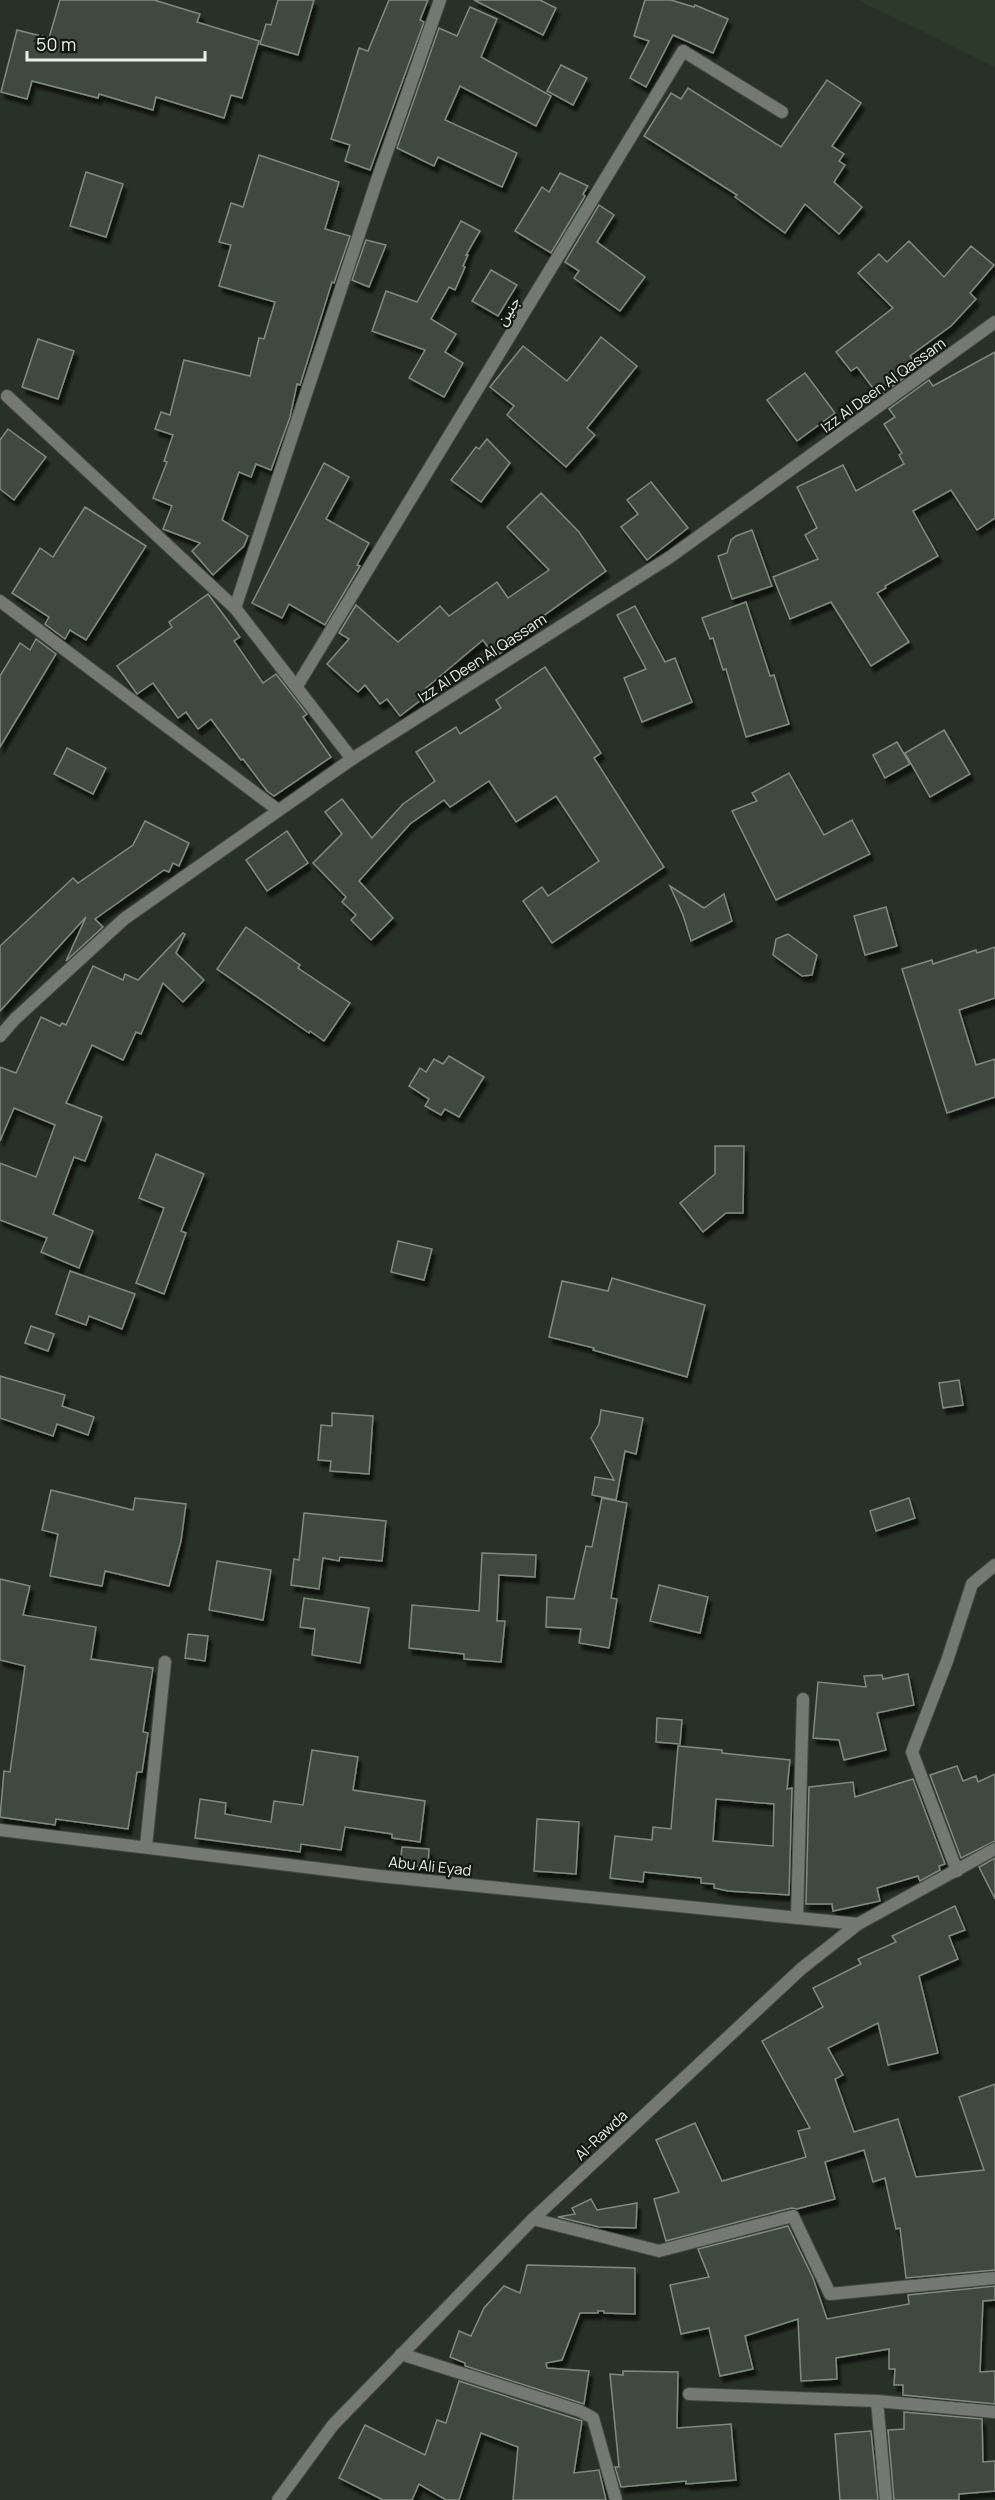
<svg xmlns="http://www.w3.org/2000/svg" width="995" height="2500" viewBox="0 0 995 2500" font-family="Manrope,'Noto Sans Arabic',sans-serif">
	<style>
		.built { fill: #2c3a2b }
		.building { fill: #404a3f; stroke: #808b7f; stroke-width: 1.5; fill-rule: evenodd; filter: url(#shadow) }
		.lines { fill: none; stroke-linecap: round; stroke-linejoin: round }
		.minor-casing { stroke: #434c42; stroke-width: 14 }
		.minor { stroke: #747974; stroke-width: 12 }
		.labels { text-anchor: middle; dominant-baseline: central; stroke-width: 4.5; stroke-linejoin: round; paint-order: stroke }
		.street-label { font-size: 15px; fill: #eaf0ea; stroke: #141813 }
	</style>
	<defs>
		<filter id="shadow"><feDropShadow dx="3.5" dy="6" stdDeviation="1.5" flood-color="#0009"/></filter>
	</defs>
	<rect width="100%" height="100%" fill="#283127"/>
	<polygon class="built" points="858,0 995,0 995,67"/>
	<g class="building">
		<polygon points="60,0 154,0 200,14 197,22 259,41 242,98 231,95 224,118 156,97 153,110 99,94 98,98 32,81 27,99 1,92 17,30 49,38"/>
		<polygon points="278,0 314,0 298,55 260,44 266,24 271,25"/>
		<polygon points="389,0 428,0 420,20 424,22 370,170 345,161 350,145 331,139 359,48 368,51"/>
		<polygon points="474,0 540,0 556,8 543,35"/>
		<polygon points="645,0 671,0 694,7 695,5 728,19 713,53 673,35 646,87 630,78 649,41 634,36"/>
		<polygon points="470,7 497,19 481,57 551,96 536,126 460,86 445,120 517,153 502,187 438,157 434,166 397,148 439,28 457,36"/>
		<polygon points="561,65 587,78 573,105 547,91"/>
		<polygon points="827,80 861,103 832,146 844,154 839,161 845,165 834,182 862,207 839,234 805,204 785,233 735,197 737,195 644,136 671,93 681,99 688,88 781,147"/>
		<polygon points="259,155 339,182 325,229 350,236 334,283 332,282 300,385 297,384 290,417 271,470 256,464 251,477 239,472 222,520 248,536 244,546 213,575 192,551 200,543 163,529 172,506 153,498 167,462 164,461 173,435 155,429 161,412 170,415 184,360 250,376 259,338 264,339 275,302 219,286 231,245 219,242 231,203 243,207"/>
		<polygon points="86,172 123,184 106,237 70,226"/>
		<polygon points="560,173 588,186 583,194 585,196 551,253 515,231 542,187 549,192"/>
		<polygon points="599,205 614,215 597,242 645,277 620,311 574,278 579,271 565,262"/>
		<polygon points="461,221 480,231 466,255 468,255 463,266 465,267 455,290 449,287 431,319 456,334 445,352 463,363 444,397 409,378 425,350 372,331 386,291 417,302"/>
		<polygon points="366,240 386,245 369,287 352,280"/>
		<polygon points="909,241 944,277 971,246 994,265 970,293 976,299 951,326 910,356 919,367 879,396 857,367 851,371 836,352 893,308 858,273 879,254 887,262"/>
		<polygon points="491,270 517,285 498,316 472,301"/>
		<polygon points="601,337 637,366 587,428 595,435 566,467 507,415 514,406 490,387 523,346 567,381"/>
		<polygon points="38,339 74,351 58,399 22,387"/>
		<polygon points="995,352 995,518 977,530 951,490 913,511 938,556 885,586 886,588 877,593 909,642 871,666 831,602 790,619 773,577 818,559 805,535 817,528 797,487 843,465 856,491 904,464 899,455 902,453 884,424 895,417 889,409 929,380 933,386"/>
		<polygon points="805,373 835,413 797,441 767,400"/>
		<polygon points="8,429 46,457 14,500 0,489 0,440"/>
		<polygon points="487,439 510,463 481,502 451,480 476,447 479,449"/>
		<polygon points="324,463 349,477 326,519 369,543 357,565 360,566 325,625 289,604 282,618 252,603"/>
		<polygon points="651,482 688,528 647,560 621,527 638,514 627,500"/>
		<polygon points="541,493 579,532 606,571 528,627 531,631 495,657 483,640 426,688 430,693 400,716 387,699 380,704 365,685 358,692 327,664 349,639 339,633 356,605 398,642 440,606 449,616 497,582 508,598 549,570 507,527"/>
		<polygon points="85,507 146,546 86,640 70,630 65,639 45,624 49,617 12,593 40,548 53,557"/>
		<polygon points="752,530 772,586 732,599 718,556 727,553 731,540 736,536"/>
		<polygon points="208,594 240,637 234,641 263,683 276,674 307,714 303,717 331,757 274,796 267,791 243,759 241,760 211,719 198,729 186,712 178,718 153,683 137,694 117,666 172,627 169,622"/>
		<polygon points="746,602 770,676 774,675 789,724 746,737 726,669 723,670 713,638 710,639 702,618"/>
		<polygon points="635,606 665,662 675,658 692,702 642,722 624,678 646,669 617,615"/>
		<polygon points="36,639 56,654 0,747 0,676 20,643 30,650"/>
		<polygon points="545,667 601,753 594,758 664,867 552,943 523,901 542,887 548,896 599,861 556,796 516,822 489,781 450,807 444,800 410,824 359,881 393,918 371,940 351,920 356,915 342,902 346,897 313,863 342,834 325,812 342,799 372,838 403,804 435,781 416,752 456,727 460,734 501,708 496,700"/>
		<polygon points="944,730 970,774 930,797 905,753"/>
		<polygon points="897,742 910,764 885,778 873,755"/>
		<polygon points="67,748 106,768 93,794 54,774"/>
		<polygon points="789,773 824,835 852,820 870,854 776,900 732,811 757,801 752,793"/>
		<polygon points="145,821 189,843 179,866 173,863 169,872 164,870 95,919 103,927 66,961 86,917 0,1011 0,946 73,878 78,883 133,845"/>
		<polygon points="287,831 308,863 267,891 246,860"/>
		<polygon points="670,886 704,908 724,894 732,921 691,941 683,915"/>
		<polygon points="886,907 897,946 865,955 854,916"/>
		<polygon points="246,927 300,965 298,968 350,1003 324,1041 310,1031 309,1033 217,969"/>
		<polygon points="183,933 185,934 176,953 204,980 183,1002 163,983 141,1034 136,1032 123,1060 92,1045 66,1103 102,1117 85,1161 74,1157 53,1214 93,1231 79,1268 41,1252 47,1238 0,1220 0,1163 36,1177 55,1125 14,1108 0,1141 0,1067 16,1073 41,1017 60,1026 62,1023 66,1025 93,966 123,980 125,974 138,980"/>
		<polygon points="788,934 817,955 812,975 802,976 773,955 776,939"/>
		<polygon points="995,947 995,998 959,1010 976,1065 995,1059 995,1097 947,1113 902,969 932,960 933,964 976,950 977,953"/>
		<polygon points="449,1056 484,1077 459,1117 445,1109 441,1115 425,1106 429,1099 409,1086 420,1068 426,1072 434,1059 443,1064"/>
		<polygon points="715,1146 744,1146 743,1213 726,1213 703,1232 680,1203 715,1174"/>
		<polygon points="156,1154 204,1174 181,1231 186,1233 164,1294 136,1283 164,1208 139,1198"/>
		<polygon points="398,1241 432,1249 424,1280 391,1272"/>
		<polygon points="70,1271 135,1294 122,1329 89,1316 86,1325 56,1314"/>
		<polygon points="612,1278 705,1305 687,1377 593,1350 594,1348 549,1337 562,1281 608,1291"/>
		<polygon points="31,1326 54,1334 48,1351 25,1343"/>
		<polygon points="0,1376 65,1395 62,1406 94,1417 88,1435 57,1424 53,1436 0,1418"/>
		<polygon points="959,1380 963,1405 943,1408 939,1383"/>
		<polygon points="601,1410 643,1418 636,1454 625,1451 616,1500 592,1495 595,1477 614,1480 591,1438 599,1424"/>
		<polygon points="332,1413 373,1416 369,1474 330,1471 331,1461 318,1460 321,1425 332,1426"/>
		<polygon points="51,1490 133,1510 135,1498 186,1504 181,1541 169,1586 105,1571 102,1586 50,1576 58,1534 42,1530"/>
		<polygon points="602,1498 627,1503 611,1598 617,1599 609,1648 579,1643 581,1629 546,1627 547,1597 574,1599 586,1546 592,1547"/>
		<polygon points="909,1498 915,1518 876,1531 870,1511"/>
		<polygon points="304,1513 386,1521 382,1561 340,1557 339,1561 323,1558 319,1589 291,1585 294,1559 299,1560"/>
		<polygon points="482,1553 536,1555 535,1577 499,1575 497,1621 505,1621 501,1662 464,1659 464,1654 409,1648 412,1605 479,1611"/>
		<polygon points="217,1561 271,1570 263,1620 209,1610"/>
		<polygon points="0,1579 30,1586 23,1615 96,1627 91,1659 153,1668 143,1732 148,1733 142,1772 137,1772 128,1829 56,1819 55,1825 0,1817 4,1771 10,1772 25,1666 0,1660"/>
		<polygon points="659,1585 708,1597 700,1633 650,1621"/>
		<polygon points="304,1598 369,1608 360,1663 312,1655 315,1629 300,1627"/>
		<polygon points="188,1634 208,1636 205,1661 185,1658"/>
		<polygon points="908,1674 914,1705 877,1713 886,1750 844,1760 839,1740 813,1738 818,1682 866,1687 864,1676 882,1675 883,1679"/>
		<polygon points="657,1718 682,1720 680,1744 656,1742"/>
		<path d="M678 1746 722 1750V1753L790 1760 787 1789 792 1788 789 1895 728 1891 714 1888V1884L701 1883V1878L644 1872 643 1882 610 1878 615 1836 652 1840 653 1827 671 1829ZM716 1799 774 1804 773 1846 713 1841Z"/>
		<polygon points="312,1750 358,1757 353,1790 425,1801 420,1842 392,1838 392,1834 345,1827 341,1850 301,1844 300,1852 195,1838 200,1799 226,1803 225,1814 271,1822 274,1801 303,1805"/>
		<polygon points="957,1766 963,1781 976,1776 978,1782 995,1774 995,1841 961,1858 930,1775"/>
		<polygon points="913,1779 945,1864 939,1866 940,1870 920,1881 918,1876 877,1888 880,1901 833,1911 832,1904 806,1904 809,1787 853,1782 855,1797"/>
		<polygon points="537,1819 579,1822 576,1874 534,1871"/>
		<polygon points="402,1847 429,1849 428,1867 400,1865"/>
		<polygon points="995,1858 995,1899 979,1867"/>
		<polygon points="955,1906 965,1930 949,1936 958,1959 919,1976 938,2053 888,2065 878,2023 828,2048 843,2075 835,2079 854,2132 898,2119 916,2177 984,2170 959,2097 995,2084 995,2270 906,2278 900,2228 896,2229 885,2178 873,2182 864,2150 825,2162 835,2199 797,2209 791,2208 666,2241 654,2199 679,2192 656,2140 695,2123 722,2181 806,2157 798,2131 810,2128 762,2041 823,2007 813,1988 861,1964 858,1959 896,1942 892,1936"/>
		<polygon points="591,2199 597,2210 637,2203 636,2228 599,2227 558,2217 575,2214 572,2208"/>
		<polygon points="788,2226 813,2278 827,2319 909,2304 908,2295 995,2286 995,2300 983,2301 980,2372 995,2371 995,2404 903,2395 903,2385 894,2385 895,2369 889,2369 889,2349 836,2358 837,2379 801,2381 798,2319 745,2336 753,2369 720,2376 709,2328 681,2334 670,2285 709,2277 698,2249"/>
		<polygon points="527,2265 635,2268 635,2314 604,2313 604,2311 598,2311 598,2313 580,2313 562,2360 546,2363 547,2368 589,2371 584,2404 465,2366 465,2363 450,2357 459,2331 471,2336 484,2308 504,2286 520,2293"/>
		<polygon points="623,2371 678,2372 677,2428 731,2424 736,2480 686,2484 686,2481 621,2487 615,2467 619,2467 610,2374 623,2375"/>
		<polygon points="459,2381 582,2421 574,2473 599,2470 606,2500 513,2500 518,2447 481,2433 459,2500 446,2500 419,2484 412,2500 383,2500 339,2478 365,2425 425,2455 437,2420 446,2423"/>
		<polygon points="904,2412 982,2419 983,2462 995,2461 995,2491 959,2494 959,2500 894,2500 888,2430 904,2429"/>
		<polygon points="871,2431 878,2500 840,2500 835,2434"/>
	</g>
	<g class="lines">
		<g class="minor-casing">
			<g id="minor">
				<polyline points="7,396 235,608 352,759"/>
				<polyline points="0,601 278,810"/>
				<polyline points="235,608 376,183 440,0"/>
				<polyline points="297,686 683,51 782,112"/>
				<polyline points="0,1036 15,1019 124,919 352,759 670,557 995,322"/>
				<polyline points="0,1830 379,1876 858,1924"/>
				<polyline points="146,1846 165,1662"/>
				<polyline points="957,1871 912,1752 947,1661 972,1584 995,1565"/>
				<polyline points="797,1918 803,1699"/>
				<polyline points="533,2219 659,2251 793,2216 830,2294 995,2278"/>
				<polyline points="401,2354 580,2411 593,2418 616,2500"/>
				<polyline points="689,2394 877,2401 995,2412"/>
				<polyline points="877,2401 886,2500"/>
				<polyline points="278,2500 333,2425 533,2219 801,1969 858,1924 995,1849"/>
			</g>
		</g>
		<use href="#minor" class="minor"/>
	</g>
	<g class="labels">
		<g class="street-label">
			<text transform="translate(508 311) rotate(-59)">جنين</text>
			<text transform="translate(883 385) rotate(-36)">Izz Al Deen Al Qassam</text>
			<text transform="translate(482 658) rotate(-33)">Izz Al Deen Al Qassam</text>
			<text transform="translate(430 1866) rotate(6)">Abu Ali Eyad</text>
			<text transform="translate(601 2135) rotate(-43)">Al-Rawda</text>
		</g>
	</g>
	<path d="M27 51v9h178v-9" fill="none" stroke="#eaf0ea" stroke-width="3"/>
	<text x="36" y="51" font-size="18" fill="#eaf0ea" stroke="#141813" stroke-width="4.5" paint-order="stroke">50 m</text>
</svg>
